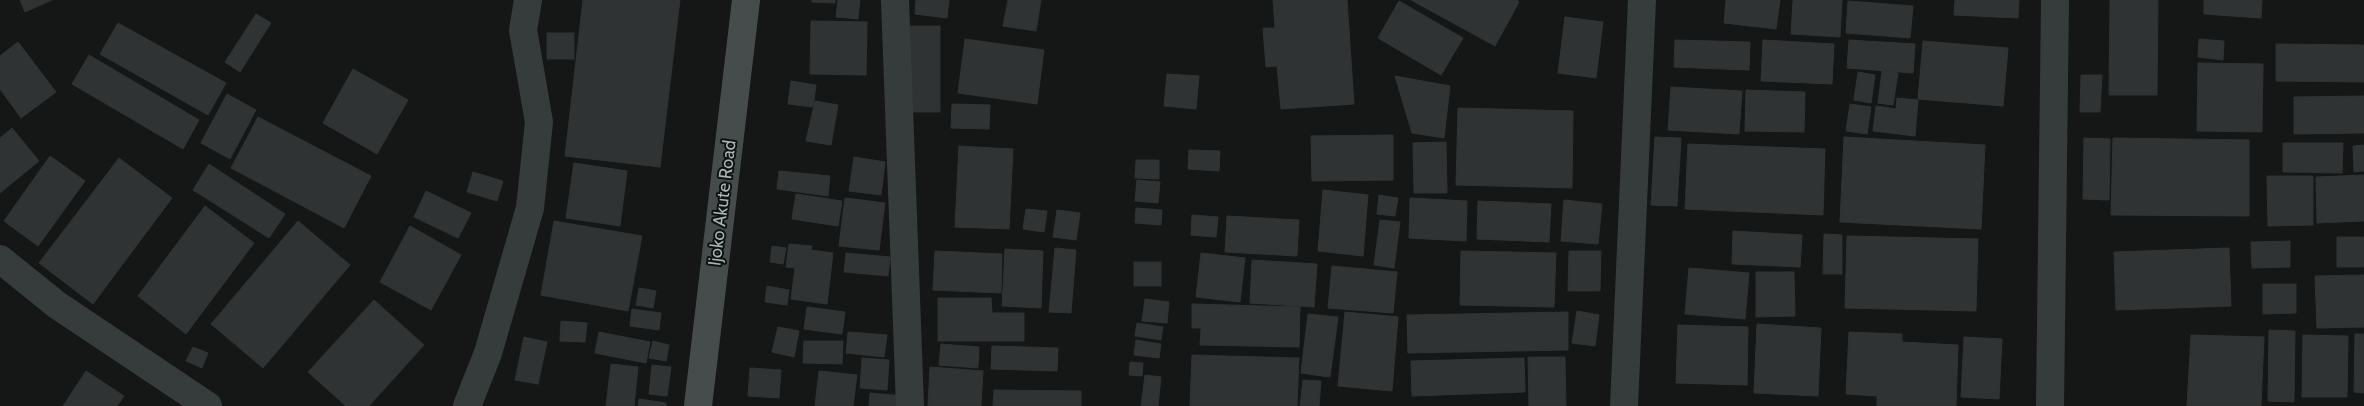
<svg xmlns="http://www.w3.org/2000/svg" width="2364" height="406" viewBox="0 0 2364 406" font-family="Cabin,sans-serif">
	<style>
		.building { fill: #303333; stroke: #2f3333 }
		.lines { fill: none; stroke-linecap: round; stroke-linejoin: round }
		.minor { stroke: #363c3c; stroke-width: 28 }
		.secondary { stroke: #454c4b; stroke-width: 28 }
		.labels { text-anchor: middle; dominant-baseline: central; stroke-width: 4; stroke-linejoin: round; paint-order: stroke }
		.street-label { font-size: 18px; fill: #a8b7b4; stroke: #101212 }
	</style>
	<rect width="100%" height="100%" fill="#151717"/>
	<g class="building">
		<polygon points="20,0 52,0 25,12"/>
		<polygon points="583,0 680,0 660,167 565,156"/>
		<polygon points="812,0 835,0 835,3 812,2"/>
		<polygon points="838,0 860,0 858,19 836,17"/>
		<polygon points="916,0 949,0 947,18 915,14"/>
		<polygon points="1008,0 1041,0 1036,31 1003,26"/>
		<polygon points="1273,0 1347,0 1354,104 1281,109 1277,66 1266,67 1263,28 1275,28"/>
		<polygon points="1411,0 1517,0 1519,2 1495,46"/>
		<polygon points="1726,0 1780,0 1776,29 1724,23"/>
		<polygon points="1793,0 1842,0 1840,37 1791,34"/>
		<polygon points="1955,0 2019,0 2018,18 1954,15"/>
		<polygon points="2110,0 2158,0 2157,95 2109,95"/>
		<polygon points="2204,0 2262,0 2261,18 2204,14"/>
		<polygon points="1399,1 1463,38 1441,75 1378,38"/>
		<polygon points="1848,1 1913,6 1910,38 1846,33"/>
		<polygon points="256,14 271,23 240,72 225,62"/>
		<polygon points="1565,17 1603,22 1596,78 1558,73"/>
		<polygon points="811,21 867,22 866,75 810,74"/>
		<polygon points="118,23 226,83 208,115 100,54"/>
		<rect x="910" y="26" width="30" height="86"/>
		<rect x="547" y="33" width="27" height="26"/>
		<polygon points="965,39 1044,50 1037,104 958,93"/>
		<polygon points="2199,39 2224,41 2223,60 2198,57"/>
		<polygon points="1675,40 1750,42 1749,70 1674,67"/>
		<polygon points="1763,40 1834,44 1832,84 1761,81"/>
		<polygon points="1849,40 1915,44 1913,73 1847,68"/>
		<polygon points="1923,41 2008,48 2003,106 1918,99"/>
		<polygon points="18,42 56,92 21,118 0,89 0,56"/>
		<polygon points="2276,44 2364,45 2364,82 2276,81"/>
		<polygon points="89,55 199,120 183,149 72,84"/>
		<polygon points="2198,63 2263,64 2262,132 2197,131"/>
		<polygon points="353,69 408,100 377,154 323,123"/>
		<polygon points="1882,71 1898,73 1893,105 1878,103"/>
		<polygon points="1858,72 1875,75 1871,103 1854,100"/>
		<polygon points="1167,74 1199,76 1196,109 1164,106"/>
		<polygon points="2081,75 2102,75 2100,112 2080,112"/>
		<polygon points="1395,76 1450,86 1444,138 1412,133"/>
		<polygon points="791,81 816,85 813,107 788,104"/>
		<polygon points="1671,87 1742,91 1739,134 1668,130"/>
		<polygon points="1746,90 1805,92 1804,132 1745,131"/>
		<polygon points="227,94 256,110 230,159 201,143"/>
		<polygon points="2364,96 2364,133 2294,134 2294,97"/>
		<polygon points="1897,98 1918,100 1915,136 1873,131 1876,106 1896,109"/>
		<polygon points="815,101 838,105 831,145 806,141"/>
		<polygon points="952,104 990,105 989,129 951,128"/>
		<polygon points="1850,104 1871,107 1867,134 1846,131"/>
		<polygon points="1458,108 1573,111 1572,188 1456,185"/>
		<polygon points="258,117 371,176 344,228 231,168"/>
		<polygon points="12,128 39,161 0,193 0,138"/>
		<polygon points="1393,135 1393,180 1312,181 1311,136"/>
		<polygon points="1655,137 1681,138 1677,206 1651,205"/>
		<polygon points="1844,137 1985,145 1981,229 1840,222"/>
		<polygon points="2084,138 2110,139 2109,200 2083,199"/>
		<polygon points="2113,138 2249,140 2249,216 2111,215"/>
		<polygon points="1446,142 1447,193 1414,193 1413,143"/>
		<polygon points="2283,143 2343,143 2342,173 2283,172"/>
		<polygon points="1688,144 1825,149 1823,215 1685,209"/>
		<polygon points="2364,145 2364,171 2354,172 2353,146"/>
		<polygon points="959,146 1013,149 1009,229 955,227"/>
		<polygon points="1189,150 1220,151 1219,171 1188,169"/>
		<polygon points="50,156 85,181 38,246 4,221"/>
		<polygon points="854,157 885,162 881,195 849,191"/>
		<polygon points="119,158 172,198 93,304 39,263"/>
		<polygon points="1136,160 1159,160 1159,179 1135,178"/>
		<polygon points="574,163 627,171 620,226 566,218"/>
		<polygon points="209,164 285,214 269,238 193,190"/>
		<polygon points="779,171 830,176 828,196 777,189"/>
		<polygon points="473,172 503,181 497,201 467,192"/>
		<polygon points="2364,175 2364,221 2317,223 2316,177"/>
		<polygon points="2267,176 2313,176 2313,225 2268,226"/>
		<polygon points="1137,180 1160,182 1158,203 1135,201"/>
		<polygon points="1323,190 1368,195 1363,256 1318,251"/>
		<polygon points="426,191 471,213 458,238 414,217"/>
		<polygon points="796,194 842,201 838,226 792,219"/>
		<polygon points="1379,195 1398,198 1395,216 1377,214"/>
		<polygon points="845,198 885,203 879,250 839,246"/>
		<polygon points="1410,198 1467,201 1466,241 1409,238"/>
		<polygon points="1564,200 1602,204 1598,244 1561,241"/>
		<polygon points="1478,201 1551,204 1549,242 1477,239"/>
		<polygon points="205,206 254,243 186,334 138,296"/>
		<polygon points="1136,208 1162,210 1161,225 1135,223"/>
		<polygon points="1026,209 1047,211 1044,232 1023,229"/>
		<polygon points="1057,210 1080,213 1076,240 1053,237"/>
		<polygon points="1192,215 1218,217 1216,237 1191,235"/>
		<polygon points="1227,216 1299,220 1297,256 1225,252"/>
		<polygon points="1380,220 1400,222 1394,268 1374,265"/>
		<polygon points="298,221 350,265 263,368 211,324"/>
		<polygon points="554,221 642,236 628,311 541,295"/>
		<polygon points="410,226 461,255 431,310 380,282"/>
		<polygon points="1733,231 1802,235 1800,267 1732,264"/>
		<polygon points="1824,234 1842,235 1842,274 1823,274"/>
		<polygon points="1847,236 1978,239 1976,311 1845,308"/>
		<rect x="2337" y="237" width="27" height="30"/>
		<polygon points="2290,241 2290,267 2252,268 2251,242"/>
		<polygon points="789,244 812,246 811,250 833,253 827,304 791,299 795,268 786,267"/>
		<polygon points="772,246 786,248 783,264 770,262"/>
		<polygon points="1055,248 1076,250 1071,313 1049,312"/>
		<polygon points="2229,248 2231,306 2116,310 2114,252"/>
		<polygon points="1005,249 1043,251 1041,308 1002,306"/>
		<polygon points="935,251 1002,254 1001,293 933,290"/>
		<polygon points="1461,251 1556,253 1554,307 1460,305"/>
		<polygon points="1569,251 1601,251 1600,291 1568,291"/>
		<polygon points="846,253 890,257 888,276 844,272"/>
		<polygon points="1201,253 1245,258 1240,302 1196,297"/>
		<polygon points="1252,260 1317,264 1314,307 1250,303"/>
		<rect x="1134" y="262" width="27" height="24"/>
		<polygon points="1332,266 1397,272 1393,313 1328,308"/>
		<polygon points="1689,268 1749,273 1745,319 1685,314"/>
		<polygon points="1756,272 1794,272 1795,316 1756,317"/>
		<polygon points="2364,275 2364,327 2317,328 2315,276"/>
		<polygon points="2263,284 2296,284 2296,313 2263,314"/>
		<polygon points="767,286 789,290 787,305 765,302"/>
		<polygon points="639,288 656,291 653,308 636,305"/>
		<polygon points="938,298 991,298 992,313 1024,313 1024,341 938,341"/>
		<polygon points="1145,299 1169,302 1167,323 1142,321"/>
		<polygon points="374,300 424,345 369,406 346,406 308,372"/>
		<polygon points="1192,304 1300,307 1299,347 1200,345 1201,328 1192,328"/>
		<polygon points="807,307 845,312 842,334 804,329"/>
		<polygon points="632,309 661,313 659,330 630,326"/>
		<polygon points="1577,311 1599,315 1595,346 1572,343"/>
		<polygon points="1345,312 1398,317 1392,391 1338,386"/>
		<polygon points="1568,312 1568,350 1408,353 1407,315"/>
		<polygon points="1308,314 1338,317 1330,377 1301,373"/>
		<polygon points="561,321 587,323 585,342 560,341"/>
		<polygon points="1137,323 1163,327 1161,340 1135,336"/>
		<polygon points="1757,324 1821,328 1818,396 1754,393"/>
		<polygon points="1678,325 1748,327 1747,385 1676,383"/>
		<polygon points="778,327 799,331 794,357 772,352"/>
		<polygon points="2269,330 2295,331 2294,402 2268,401"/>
		<polygon points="599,332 650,342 646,363 595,353"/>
		<polygon points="848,332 887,335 884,357 846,353"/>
		<polygon points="1849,332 1902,334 1902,342 1958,345 1956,406 1877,406 1877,396 1846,394"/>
		<polygon points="2355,334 2364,334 2364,393 2354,392"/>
		<polygon points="2191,335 2264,337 2261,406 2187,406"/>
		<polygon points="2303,335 2348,336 2347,397 2302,397"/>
		<polygon points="524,337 547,342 538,384 515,380"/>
		<polygon points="1964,337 2002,339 1999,399 1961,397"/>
		<polygon points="1136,340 1161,344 1159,358 1134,355"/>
		<polygon points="653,341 669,345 666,361 649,358"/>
		<polygon points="804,341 843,341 842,364 803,363"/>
		<polygon points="941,344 979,347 978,368 939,365"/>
		<polygon points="992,346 1058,348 1057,371 991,369"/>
		<polygon points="193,347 208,353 202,368 186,361"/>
		<polygon points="1192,355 1299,358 1297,406 1190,406"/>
		<polygon points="1528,357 1565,357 1566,406 1529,406"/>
		<polygon points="862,358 889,360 887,390 860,388"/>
		<polygon points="1524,358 1525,392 1412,396 1411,361"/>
		<polygon points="1130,362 1143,363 1142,376 1129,375"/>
		<polygon points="611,364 638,367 634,406 606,406"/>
		<polygon points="652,365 671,367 667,396 649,394"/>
		<polygon points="930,367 983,371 981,406 928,406"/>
		<polygon points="750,368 781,370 779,398 748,396"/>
		<polygon points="86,371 124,396 117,406 63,406"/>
		<polygon points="819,371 857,375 853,406 815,406"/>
		<polygon points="1145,375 1161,377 1158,406 1141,406"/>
		<polygon points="1303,380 1321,381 1319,406 1300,406"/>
		<polygon points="994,390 1081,391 1081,406 993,406"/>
		<polygon points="870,393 905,396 904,406 869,406"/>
		<polygon points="639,399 666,403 666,406 638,406"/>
	</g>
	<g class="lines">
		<g class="minor">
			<polyline points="895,0 910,406"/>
			<polyline points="0,259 57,305 208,406"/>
			<polyline points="467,406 488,353 530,208 539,122 523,30 528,0"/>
			<polyline points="1624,406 1642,0"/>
			<polyline points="2050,406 2055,0"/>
		</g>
		<polyline class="secondary" points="698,406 746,0"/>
	</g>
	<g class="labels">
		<g class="street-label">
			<text transform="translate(722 203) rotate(-83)">Ijoko Akute Road</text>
		</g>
	</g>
</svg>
